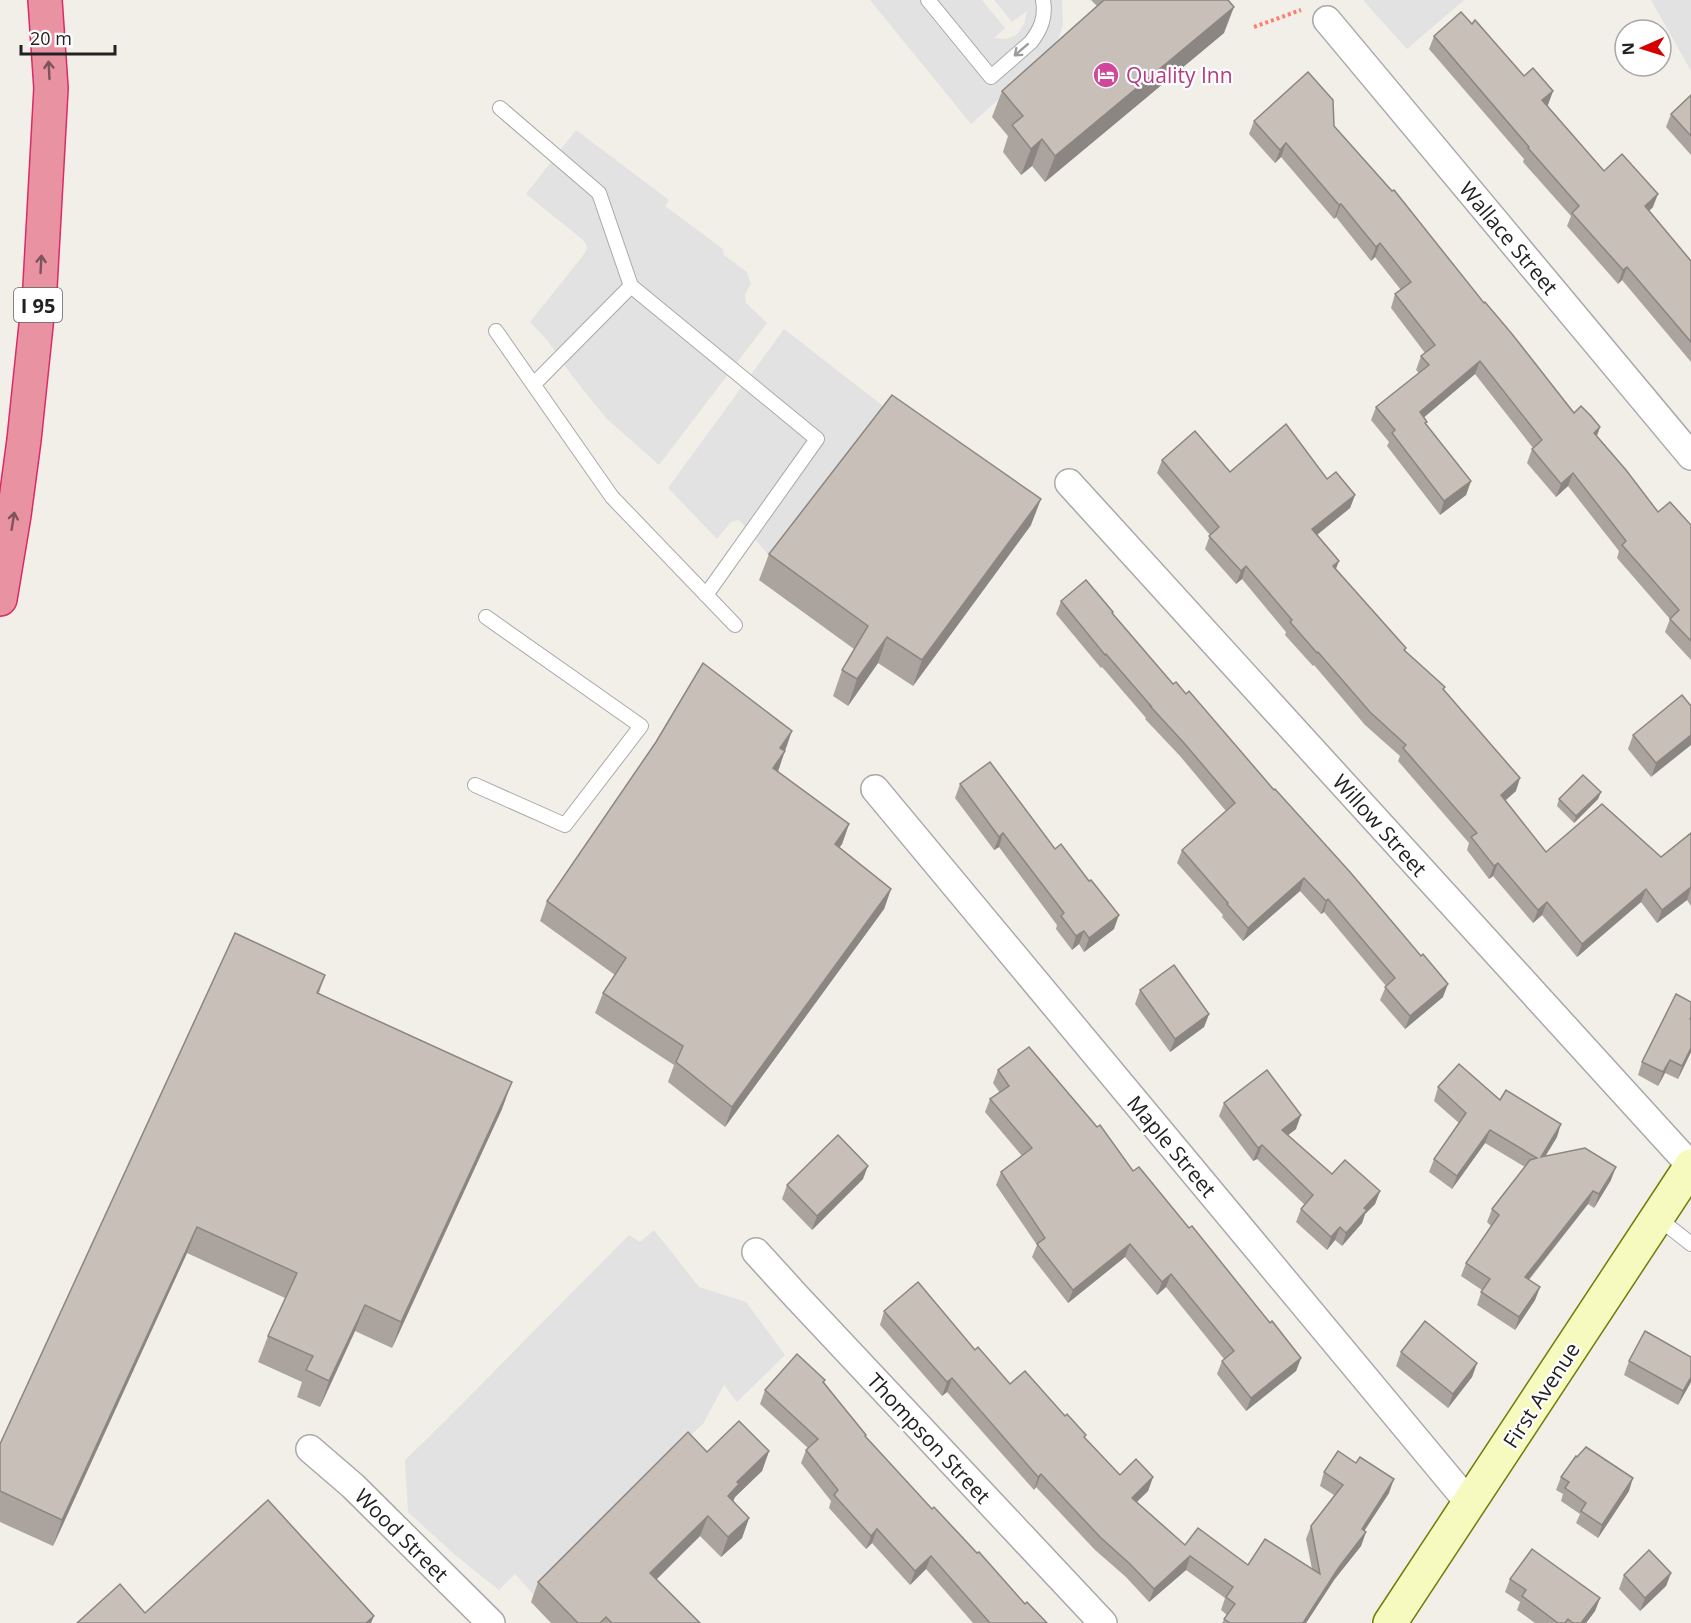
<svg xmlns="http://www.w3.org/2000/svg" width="1691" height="1623" viewBox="0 0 1691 1623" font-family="'Open Sans',sans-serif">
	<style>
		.parking { fill: #e2e2e2 }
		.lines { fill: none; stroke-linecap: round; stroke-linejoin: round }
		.service-casing { stroke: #a9a9a9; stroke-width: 16 }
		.minor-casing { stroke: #a9a9a9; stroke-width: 30 }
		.secondary-casing { stroke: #707d05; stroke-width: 36 }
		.motorway-casing { stroke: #dc2a67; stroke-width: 36 }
		.path { stroke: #fa8072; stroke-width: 4; stroke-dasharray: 3 3; stroke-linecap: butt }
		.service { stroke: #fff; stroke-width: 14 }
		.minor { stroke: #fff; stroke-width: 27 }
		.secondary { stroke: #f7fabf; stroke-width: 33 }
		.motorway { stroke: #e892a2; stroke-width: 33 }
		.wall { fill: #aba49e }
		.shaded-wall { fill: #8b8681 }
		.building { fill: #c7bfb8; stroke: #8b8681; stroke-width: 1.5 }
		.oneway { stroke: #9c9c9c }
		.oneway2 { stroke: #7b545c }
		.labels { text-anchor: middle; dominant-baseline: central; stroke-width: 4.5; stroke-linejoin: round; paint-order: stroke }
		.shield { fill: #fff; stroke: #646464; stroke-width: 1.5 }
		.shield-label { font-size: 20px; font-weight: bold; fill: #222 }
		.hotel-label { font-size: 21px; fill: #b23c85; stroke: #fff; text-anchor: start }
		.street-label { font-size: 21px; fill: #222; stroke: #fff }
	</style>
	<rect width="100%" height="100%" fill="#f2efe9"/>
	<g class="parking">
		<polygon points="870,0 982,0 1005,28 994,38 1006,39 1015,36 1018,33 1024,24 1027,11 1012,22 994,0 1062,0 1063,24 1058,40 1047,56 971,124"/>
		<polygon points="1363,0 1464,0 1407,49"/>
		<polygon points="1651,0 1691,0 1691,71"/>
		<polygon points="576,130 669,200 665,206 723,249 724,255 747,272 751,284 745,294 746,303 767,323 659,465 606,418 573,377 547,340 530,322 585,253 587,248 586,244 582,239 526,194"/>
		<polygon points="784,329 883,406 770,557 741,522 738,520 734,521 730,523 717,539 668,488"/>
		<polygon points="654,1230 699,1287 746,1302 785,1355 737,1402 724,1385 703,1424 668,1456 534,1595 515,1574 499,1590 455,1555 408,1512 405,1460 445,1421 629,1235 640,1242"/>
	</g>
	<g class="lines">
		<g class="service-casing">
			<g id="service">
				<path d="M928 0 991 77 1031 42C1041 29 1046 17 1043 0"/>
				<polyline points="500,108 599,193 631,286 817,439 706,595"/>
				<polyline points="496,331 612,497 735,625"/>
				<polyline points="534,384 631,286"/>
				<polyline points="475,785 565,825 641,726 486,617"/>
				<polyline points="1658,1218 1691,1244"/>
			</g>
		</g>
		<g class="minor-casing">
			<g id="minor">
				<polyline points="1327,20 1691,456"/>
				<polyline points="1069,483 1691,1166"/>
				<polyline points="875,789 1470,1504"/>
				<polyline points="756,1252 796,1296 1103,1623"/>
				<polyline points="310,1449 353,1486 491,1623"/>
			</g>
		</g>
		<g class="secondary-casing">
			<polyline id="secondary" points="1390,1623 1691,1166"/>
		</g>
		<g class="motorway-casing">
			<polyline id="motorway" points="0,599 14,515 24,440 40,287 51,88 45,0"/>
		</g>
		<polyline class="path" points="1254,27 1301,10"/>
		<use href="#service" class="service"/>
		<use href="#minor" class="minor"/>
		<use href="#secondary" class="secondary"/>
		<use href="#motorway" class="motorway"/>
	</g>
	<g class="wall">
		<polygon points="1091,0 1228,0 1224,33 1045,182 1032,166 1021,175 1003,152 1008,136 992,117 1002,91 1097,6"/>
		<polygon points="1472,24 1524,76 1553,91 1547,106 1604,171 1653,207 1649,211 1691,261 1691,362 1622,280 1618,284 1567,226 1571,216 1523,162 1524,159 1429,49 1434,36"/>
		<polygon points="1691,95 1691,155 1666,127 1671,114"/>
		<polygon points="1254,121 1334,126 1484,303 1574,413 1600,427 1597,436 1658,512 1691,525 1691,660 1665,632 1670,619 1617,558 1619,551 1568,486 1556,497 1527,463 1532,449 1533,448 1475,374 1424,417 1426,424 1471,481 1466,495 1440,515 1387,446 1389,442 1371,420 1376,407 1419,373 1416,370 1421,356 1425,353 1391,308 1395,294 1401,290 1375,257 1371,261 1336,217 1334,219 1281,157 1275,163 1249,134"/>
		<polygon points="1162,460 1230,472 1327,479 1355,495 1350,508 1317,535 1336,570 1406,648 1405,651 1443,690 1516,791 1505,801 1546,852 1661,857 1691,833 1691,906 1687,900 1657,923 1641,902 1577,957 1542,915 1533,923 1493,876 1489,879 1467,850 1469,843 1398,761 1400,756 1365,725 1314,665 1313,666 1285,635 1286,632 1242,579 1236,584 1205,549 1210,535 1157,473"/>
		<polygon points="1031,525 913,686 878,663 848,706 833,696 842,670 854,649 759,580 769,554"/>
		<polygon points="1061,601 1113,612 1112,614 1443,997 1405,1029 1380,1000 1386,986 1324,912 1321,914 1300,891 1243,941 1222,917 1223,915 1177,863 1182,850 1226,811 1180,756 1145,719 1146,718 1102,667 1101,668 1056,614"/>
		<polygon points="1682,695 1651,777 1628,749 1633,735"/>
		<polygon points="784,751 778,772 849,824 842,844 839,848 891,889 884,909 725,1127 668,1082 674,1065 595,1013 603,993 615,975 540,921 547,901"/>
		<polygon points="960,784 1114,929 1084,952 1079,944 1072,950 1056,929 1057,925 999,847 994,850 955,798"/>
		<polygon points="1601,792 1598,799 1574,823 1557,806 1559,799"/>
		<polygon points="325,975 319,993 502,1109 392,1348 355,1331 320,1407 297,1397 302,1382 258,1362 268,1336 285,1298 187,1253 53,1546 0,1522 0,1444"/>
		<polygon points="1140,990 1209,1014 1204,1027 1170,1052 1135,1004"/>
		<polygon points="1691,1052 1678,1079 1665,1073 1658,1086 1638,1075 1642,1062"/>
		<polygon points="998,1070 1133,1171 1189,1228 1301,1358 1296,1371 1246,1411 1217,1374 1222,1361 1224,1359 1166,1287 1157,1295 1125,1257 1068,1303 1032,1257 1037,1245 996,1185 1001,1172 1022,1156 985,1112 990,1099 1000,1093 993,1083"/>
		<polygon points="1438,1087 1500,1100 1557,1137 1545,1156 1611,1180 1594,1208 1588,1204 1529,1280 1540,1287 1535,1300 1515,1330 1477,1305 1482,1290 1461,1276 1466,1263 1491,1226 1487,1222 1492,1209 1525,1167 1485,1143 1452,1189 1429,1172 1434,1159 1459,1123 1434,1101"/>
		<polygon points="1224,1103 1296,1129 1288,1135 1332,1174 1380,1191 1375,1204 1365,1214 1362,1223 1342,1246 1335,1240 1327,1250 1296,1222 1301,1209 1305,1205 1257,1159 1253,1161 1219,1116"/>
		<polygon points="863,1179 812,1230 782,1199 787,1185"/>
		<polygon points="884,1311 975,1350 1010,1384 1085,1439 1120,1475 1153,1477 1148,1491 1137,1502 1185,1545 1248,1565 1312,1569 1306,1539 1311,1526 1334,1495 1320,1486 1324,1472 1389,1493 1364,1531 1366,1532 1361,1546 1334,1580 1306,1623 1222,1623 1227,1615 1221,1610 1225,1598 1186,1570 1149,1602 1126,1577 1095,1550 1036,1487 1034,1490 947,1392 942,1396 880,1325"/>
		<polygon points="1401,1352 1477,1363 1472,1377 1448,1408 1396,1366"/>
		<polygon points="1629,1361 1691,1382 1678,1405 1624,1375"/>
		<polygon points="824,1382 866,1437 932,1509 1025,1604 1047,1623 973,1623 926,1569 910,1585 872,1543 866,1549 829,1508 831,1501 801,1463 806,1450 808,1448 760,1404 765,1390"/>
		<polygon points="769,1451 762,1471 735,1497 733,1501 749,1518 742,1538 721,1557 700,1536 656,1579 700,1623 551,1623 531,1602 538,1582 707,1452"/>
		<polygon points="1561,1477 1629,1491 1598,1538 1576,1523 1580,1514 1561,1501 1563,1494 1556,1490"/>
		<polygon points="1671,1573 1666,1586 1640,1611 1619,1589 1624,1575"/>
		<polygon points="1510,1579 1600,1598 1595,1611 1586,1623 1535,1623 1517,1610 1520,1602 1505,1592"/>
	</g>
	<g class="shaded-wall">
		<polygon points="1234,7 1224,33 1045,182 1055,156"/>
		<polygon points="1553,91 1548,105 1537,114 1542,100"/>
		<polygon points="1042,139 1032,166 1021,175 1031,149"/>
		<polygon points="1286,143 1281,157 1275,163 1280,150"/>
		<polygon points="1658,194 1653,207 1640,219 1645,206"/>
		<polygon points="1341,204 1336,217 1334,219 1339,205"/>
		<polygon points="1380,243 1375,257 1371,261 1376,247"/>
		<polygon points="1627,267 1622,280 1618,284 1623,270"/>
		<polygon points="1480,361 1475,374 1415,425 1420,412"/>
		<polygon points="1600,427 1595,440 1594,433"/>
		<polygon points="1573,473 1568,486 1556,497 1561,484"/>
		<polygon points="1471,481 1466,495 1440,515 1444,501"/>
		<polygon points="1355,495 1350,508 1308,542 1312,529"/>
		<polygon points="1041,499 1031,525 913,686 922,660"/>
		<polygon points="1339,561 1334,574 1333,566"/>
		<polygon points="1246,566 1242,579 1236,584 1241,571"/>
		<polygon points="887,637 878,663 848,706 857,679"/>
		<polygon points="792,731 778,771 765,788 780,748"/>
		<polygon points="1691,735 1691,745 1651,777 1656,763"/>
		<polygon points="1520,778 1516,791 1496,808 1501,795"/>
		<polygon points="1601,792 1598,799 1574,823 1576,816"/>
		<polygon points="849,824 842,844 827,864 835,844"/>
		<polygon points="1003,833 999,847 994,850 999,837"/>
		<polygon points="1498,863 1493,876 1489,879 1494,866"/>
		<polygon points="1304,878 1300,891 1243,941 1248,928"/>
		<polygon points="1691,887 1687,900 1657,923 1662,910"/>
		<polygon points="891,889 884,909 725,1127 732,1107"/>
		<polygon points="1646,889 1641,902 1577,957 1582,944"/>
		<polygon points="1328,899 1324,912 1321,914 1326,901"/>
		<polygon points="1547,902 1542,915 1533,923 1538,910"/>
		<polygon points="1119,915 1114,929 1084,952 1089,938"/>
		<polygon points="1084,931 1079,944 1072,950 1076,936"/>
		<polygon points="1448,984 1443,997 1405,1029 1410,1016"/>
		<polygon points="1209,1014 1204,1027 1170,1052 1175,1039"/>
		<polygon points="1691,1048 1691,1052 1678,1079 1682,1066"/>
		<polygon points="1670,1060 1665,1073 1658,1086 1663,1072"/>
		<polygon points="512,1082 502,1109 392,1348 401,1322"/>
		<polygon points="1301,1115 1296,1129 1278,1143 1282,1130"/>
		<polygon points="1561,1124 1557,1137 1537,1170 1541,1157"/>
		<polygon points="1490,1130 1485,1143 1452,1189 1457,1176"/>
		<polygon points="1262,1145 1257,1159 1253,1161 1258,1148"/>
		<polygon points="868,1166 863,1179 812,1230 817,1216"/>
		<polygon points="1616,1167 1611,1180 1594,1208 1599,1194"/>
		<polygon points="1380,1191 1375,1204 1365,1214 1362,1223 1342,1246 1346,1233 1364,1208"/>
		<polygon points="1593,1191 1588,1204 1520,1290 1525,1277"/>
		<polygon points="197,1227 187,1253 53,1546 62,1520"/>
		<polygon points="1340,1227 1335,1240 1327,1250 1331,1237"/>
		<polygon points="1130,1244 1125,1257 1068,1303 1073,1290"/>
		<polygon points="1171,1274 1166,1287 1157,1295 1162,1282"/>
		<polygon points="1540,1287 1535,1300 1515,1330 1519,1317"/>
		<polygon points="365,1305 355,1331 320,1407 329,1381"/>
		<polygon points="1301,1358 1296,1371 1246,1411 1251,1398"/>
		<polygon points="1477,1363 1472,1377 1448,1408 1453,1394"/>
		<polygon points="1691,1377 1691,1382 1678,1405 1683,1391"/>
		<polygon points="952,1378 947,1392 942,1396 947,1382"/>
		<polygon points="769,1451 762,1471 735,1497 732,1504 728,1496 737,1482"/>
		<polygon points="1041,1474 1036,1487 1034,1490 1038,1477"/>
		<polygon points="1153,1477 1148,1491 1127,1511 1132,1498"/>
		<polygon points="1633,1478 1629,1491 1598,1538 1602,1525"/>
		<polygon points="1394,1479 1389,1493 1357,1542 1362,1529"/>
		<polygon points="708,1516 700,1536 643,1593 650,1573"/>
		<polygon points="749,1518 742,1538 721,1557 728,1537"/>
		<polygon points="877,1529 872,1543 866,1549 871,1536"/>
		<polygon points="1366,1532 1361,1546 1334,1580 1306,1623 1303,1623 1339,1567"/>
		<polygon points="931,1556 926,1569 910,1585 915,1571"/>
		<polygon points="1190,1556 1186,1570 1149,1602 1154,1589"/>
		<polygon points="1671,1573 1666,1586 1640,1611 1645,1598"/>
		<polygon points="1600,1598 1595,1611 1586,1623 1581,1623"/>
		<polygon points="374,1616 371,1623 366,1623"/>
	</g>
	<g class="building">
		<polygon points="1104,0 1228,0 1234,7 1055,156 1042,139 1031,149 1012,125 1023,116 1002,91"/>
		<polygon points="1461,12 1472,24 1475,20 1524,76 1533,68 1553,91 1542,100 1604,171 1622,154 1658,194 1645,206 1691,261 1691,342 1627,267 1623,270 1572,213 1579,206 1528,148 1529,147 1434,36"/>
		<polygon points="1308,72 1333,100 1334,126 1392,191 1394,190 1484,303 1485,302 1512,334 1574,413 1581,406 1591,416 1600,427 1594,433 1626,470 1658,512 1670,502 1691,525 1691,641 1670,619 1679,610 1622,545 1626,541 1573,473 1561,484 1532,449 1542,440 1480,361 1420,412 1427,422 1425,423 1471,481 1444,501 1392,433 1395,430 1376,407 1429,365 1421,356 1435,345 1395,294 1411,282 1380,243 1376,247 1341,204 1339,205 1286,143 1280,150 1254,121"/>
		<polygon points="1691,95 1691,136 1671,114"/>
		<polygon points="892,395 1041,499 922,660 887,637 857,679 842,670 868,626 769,554"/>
		<polygon points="1286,424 1327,479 1336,472 1355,495 1312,529 1339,561 1333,566 1406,648 1404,650 1445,687 1443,689 1520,778 1501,795 1546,852 1602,804 1661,857 1691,833 1691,887 1662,910 1646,889 1582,944 1547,902 1538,910 1498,863 1494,866 1471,837 1477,833 1403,748 1406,745 1370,712 1318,652 1317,653 1290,622 1292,620 1246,566 1241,571 1209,536 1219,527 1162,460 1195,431 1230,472"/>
		<polygon points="1086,580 1113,612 1112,613 1173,684 1176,682 1186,694 1189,691 1274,790 1275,789 1350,872 1421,956 1423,954 1448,984 1410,1016 1385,987 1395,978 1328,899 1326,901 1304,878 1248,928 1227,904 1228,903 1182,850 1235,803 1184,743 1150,706 1151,706 1106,654 1105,655 1061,601"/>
		<polygon points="703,663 792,731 780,748 785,751 773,768 849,824 835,844 891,889 732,1107 676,1062 683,1046 603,993 626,958 547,901 656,742"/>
		<polygon points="1682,695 1691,706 1691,735 1656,763 1633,735"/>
		<polygon points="990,762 1055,849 1061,844 1089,881 1091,880 1119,915 1089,938 1084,931 1076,936 1061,916 1064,913 1003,833 999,837 960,784"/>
		<polygon points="1583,775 1601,792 1576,816 1559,799"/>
		<polygon points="235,933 325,975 317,993 512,1082 401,1322 365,1305 329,1381 306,1370 313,1356 268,1336 297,1273 197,1227 62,1520 0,1491 0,1444"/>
		<polygon points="1174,965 1209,1014 1175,1039 1140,990"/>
		<polygon points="1676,994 1691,1002 1691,1017 1690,1019 1691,1020 1691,1048 1682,1066 1670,1060 1663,1072 1642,1062"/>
		<polygon points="1029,1047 1097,1127 1100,1125 1133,1171 1139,1167 1189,1228 1192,1226 1270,1323 1272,1321 1301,1358 1251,1398 1222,1361 1234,1351 1171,1274 1162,1282 1130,1244 1073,1290 1037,1244 1045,1238 1001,1172 1032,1148 990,1099 1009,1086 998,1070"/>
		<polygon points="1459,1064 1500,1100 1506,1090 1561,1124 1541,1157 1585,1148 1616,1167 1599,1194 1593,1191 1525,1277 1540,1287 1519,1317 1481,1292 1490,1279 1466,1263 1499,1215 1492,1209 1530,1160 1537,1158 1490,1130 1457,1176 1434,1159 1466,1113 1438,1087"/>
		<polygon points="1267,1070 1301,1115 1282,1130 1332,1174 1345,1160 1380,1191 1364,1208 1367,1210 1346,1233 1340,1227 1331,1237 1301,1209 1313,1195 1262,1145 1258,1148 1224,1103"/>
		<polygon points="838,1135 868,1166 817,1216 787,1185"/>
		<polygon points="918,1282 975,1350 978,1347 1010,1384 1025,1371 1065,1416 1067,1414 1086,1435 1084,1437 1120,1475 1136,1459 1153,1477 1132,1498 1185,1545 1198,1528 1248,1565 1265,1539 1320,1574 1311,1526 1343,1485 1324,1472 1338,1451 1356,1463 1360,1457 1394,1479 1362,1529 1366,1532 1339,1567 1303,1623 1230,1623 1224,1619 1235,1604 1226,1597 1233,1587 1190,1556 1154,1589 1130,1564 1100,1537 1041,1474 1038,1477 952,1378 947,1382 884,1311"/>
		<polygon points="1425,1321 1477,1363 1453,1394 1401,1352"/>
		<polygon points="1645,1331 1691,1357 1691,1377 1683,1391 1629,1361"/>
		<polygon points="797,1354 825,1380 823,1382 866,1435 865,1436 932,1509 934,1507 977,1553 979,1552 1025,1604 1027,1602 1047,1623 990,1623 931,1556 915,1571 877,1529 871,1536 834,1495 838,1490 806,1450 818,1439 765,1390"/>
		<polygon points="739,1421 769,1451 737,1482 739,1484 728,1496 749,1518 728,1537 708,1516 650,1573 700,1623 612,1623 606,1617 600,1623 578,1623 538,1582 688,1432 707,1452"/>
		<polygon points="1586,1447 1633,1478 1602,1525 1581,1511 1586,1503 1565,1488 1569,1482 1561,1477 1576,1456 1577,1457"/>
		<polygon points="268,1500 374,1616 366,1623 77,1623 120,1584 145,1613"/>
		<polygon points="1532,1549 1600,1598 1581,1623 1573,1623 1568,1619 1565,1623 1558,1623 1522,1596 1526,1590 1510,1579"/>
		<polygon points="1649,1550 1671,1573 1645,1598 1624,1575"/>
	</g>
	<defs><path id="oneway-shaft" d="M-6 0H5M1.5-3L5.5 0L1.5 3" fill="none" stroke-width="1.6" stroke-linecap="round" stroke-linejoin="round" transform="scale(1.5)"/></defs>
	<use class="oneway" href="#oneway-shaft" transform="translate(1021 50) rotate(139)"/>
	<g class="oneway2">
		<use href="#oneway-shaft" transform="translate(49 70) rotate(-93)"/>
		<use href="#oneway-shaft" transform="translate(41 264) rotate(-87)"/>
		<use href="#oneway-shaft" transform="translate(13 521) rotate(-81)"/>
	</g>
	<defs>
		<g id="hotel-disc" transform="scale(1.35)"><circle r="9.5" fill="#d1479c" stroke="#fff"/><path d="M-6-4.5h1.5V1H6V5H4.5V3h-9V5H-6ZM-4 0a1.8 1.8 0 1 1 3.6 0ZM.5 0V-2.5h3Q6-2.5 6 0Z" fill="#fff"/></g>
	</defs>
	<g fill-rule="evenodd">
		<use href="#hotel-disc" x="1106" y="75"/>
	</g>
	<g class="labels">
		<rect class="shield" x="14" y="288" width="48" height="34" rx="4.5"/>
		<g class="shield-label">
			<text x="38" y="305">I 95</text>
		</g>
		<g class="hotel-label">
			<text x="1126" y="75">Quality Inn</text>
		</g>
		<g class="street-label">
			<text transform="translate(1509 238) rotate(50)">Wallace Street</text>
			<text transform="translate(1380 825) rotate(48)">Willow Street</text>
			<text transform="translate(1172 1146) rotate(50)">Maple Street</text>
			<text transform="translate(1541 1395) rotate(-57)">First Avenue</text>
			<text transform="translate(929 1438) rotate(47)">Thompson Street</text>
			<text transform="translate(402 1535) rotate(45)">Wood Street</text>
		</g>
	</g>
	<g transform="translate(1643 48) rotate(267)"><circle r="28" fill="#ffffff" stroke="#a7a7a7" stroke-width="1.5"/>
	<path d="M0-4.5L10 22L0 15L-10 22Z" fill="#d40000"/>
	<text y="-9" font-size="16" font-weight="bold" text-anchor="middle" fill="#222222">N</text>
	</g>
	<path d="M21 45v9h94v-9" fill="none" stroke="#222222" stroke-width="3"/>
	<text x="30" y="45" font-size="18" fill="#222222" stroke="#ffffff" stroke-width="4.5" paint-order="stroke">20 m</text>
</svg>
